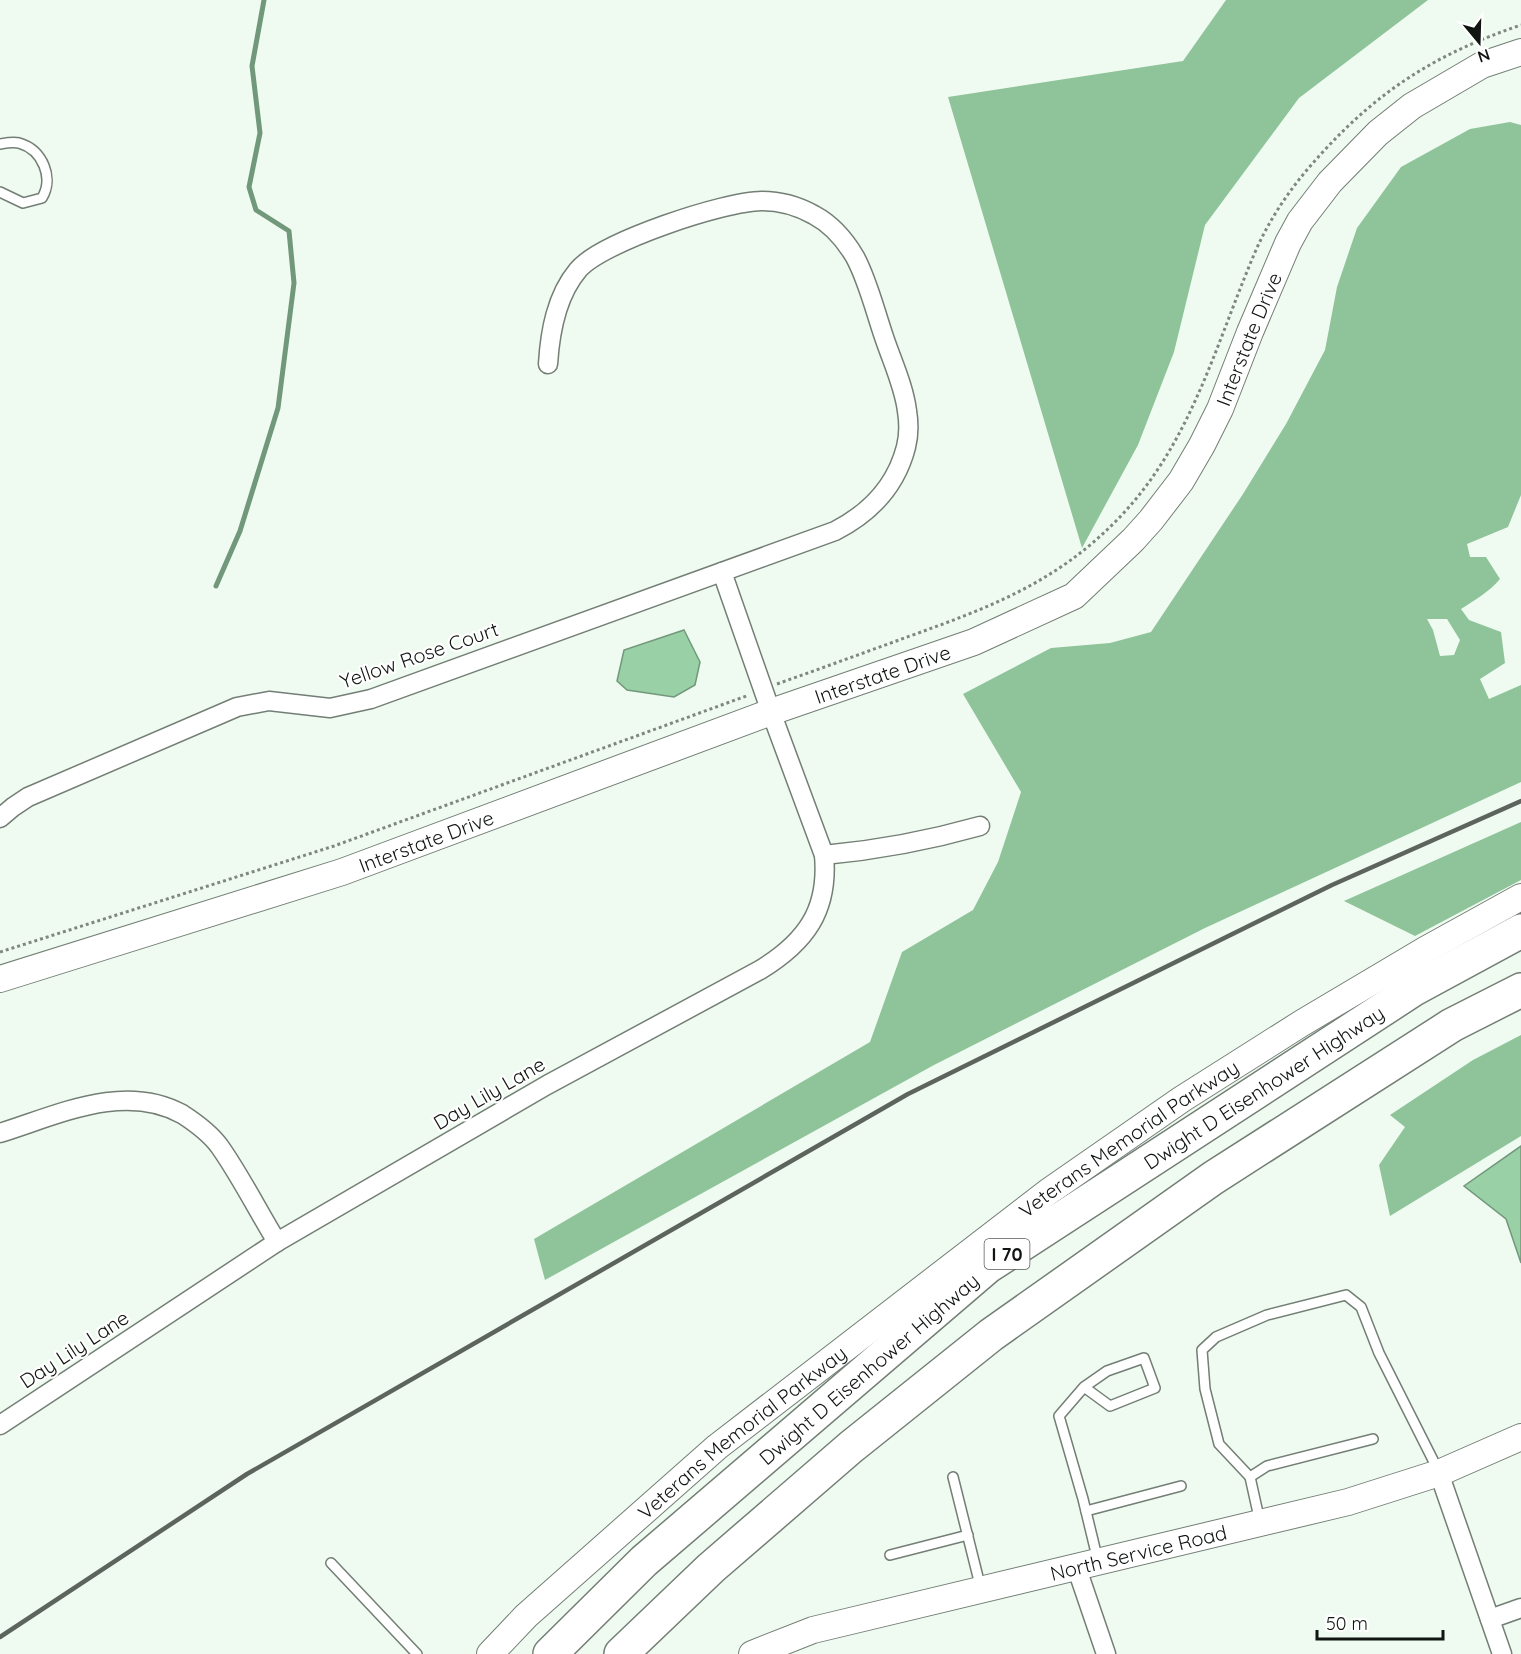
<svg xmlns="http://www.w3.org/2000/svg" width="1521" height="1654" viewBox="0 0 1521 1654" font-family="Quicksand,sans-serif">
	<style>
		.forest { fill: #8fc49a; fill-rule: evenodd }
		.water { fill: #9ad0a6; stroke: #71987a; stroke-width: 1.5 }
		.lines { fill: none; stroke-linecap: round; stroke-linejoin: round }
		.stream { stroke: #71987a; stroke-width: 5 }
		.lane-casing { stroke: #737e75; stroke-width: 12 }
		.street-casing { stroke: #737e75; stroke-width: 21 }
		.secondary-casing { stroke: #737e75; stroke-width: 28 }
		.highway-casing { stroke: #737e75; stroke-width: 36 }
		.path { stroke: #7f8780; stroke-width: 3; stroke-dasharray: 3 3; stroke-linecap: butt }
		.lane { stroke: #fff; stroke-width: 9 }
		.street { stroke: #fff; stroke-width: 18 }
		.secondary { stroke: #fff; stroke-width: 26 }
		.highway { stroke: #fff; stroke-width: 33 }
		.rail { stroke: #5d645e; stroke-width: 4.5 }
		.labels { text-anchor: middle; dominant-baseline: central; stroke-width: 4.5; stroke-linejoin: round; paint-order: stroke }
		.shield { fill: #fff; stroke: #585b59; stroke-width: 1.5 }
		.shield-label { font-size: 18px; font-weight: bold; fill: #111512 }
		.street-label { font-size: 20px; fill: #111512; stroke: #fff }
	</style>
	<rect width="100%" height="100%" fill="#effbf1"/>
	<g class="forest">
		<polygon points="1226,0 1428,0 1299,98 1205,225 1174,352 1138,445 1082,548 948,97 1183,61"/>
		<path d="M1510 122 1521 125V495L1508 527 1467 544 1470 557H1486L1500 579C1489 592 1475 600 1461 609L1469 620 1501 632 1505 663 1480 679 1489 699 1521 685V782L1205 928 934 1065 545 1280 534 1239 870 1042 902 952 973 910 998 862 1021 792 963 694 1051 648 1110 643 1151 632 1243 494 1286 424 1325 350 1337 287 1357 228 1401 167 1470 129ZM1427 619H1447L1460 640 1454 655 1440 656 1433 630Z"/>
		<polygon points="1521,822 1521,880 1415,936 1344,901"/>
		<polygon points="1521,1035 1521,1136 1390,1216 1379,1165 1405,1127 1390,1115 1473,1060"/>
	</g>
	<g class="water">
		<polygon points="684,630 700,662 695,685 674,697 627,690 617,681 624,650"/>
		<polygon points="1521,1146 1521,1263 1506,1219 1464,1186"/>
	</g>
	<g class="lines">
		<polyline class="stream" points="216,586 240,531 278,408 294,283 289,231 256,210 249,187 260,133 252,66 264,0"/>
		<g class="lane-casing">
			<g id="lane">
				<path d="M0 144C6 143 14 142 19 143 43 150 54 178 42 198L23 203 0 192"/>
				<polyline points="1084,1387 1110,1406 1155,1388 1144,1358 1107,1371 1084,1387 1059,1416 1083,1499 1098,1561"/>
				<polyline points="953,1477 981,1589"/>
				<polyline points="1250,1477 1267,1466 1373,1439"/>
				<polyline points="1086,1511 1181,1486"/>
				<polyline points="1260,1522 1250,1477 1219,1444 1205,1389 1202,1350 1216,1337 1267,1315 1346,1295 1361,1307 1379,1353 1438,1470"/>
				<polyline points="890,1555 968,1535"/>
				<polyline points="331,1563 417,1654"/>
			</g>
		</g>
		<g class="street-casing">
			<g id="street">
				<path d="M0 818 13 807 28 797 237 707 269 701 330 708 371 699 835 531C870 513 896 486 906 447 909 435 909 423 907 411 904 386 892 361 884 337 875 311 868 281 855 257 845 240 831 224 814 215 798 206 780 201 762 201 725 201 601 242 578 270 556 296 550 332 548 364"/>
				<path d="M824 855C879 850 927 841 980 826"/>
				<path d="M0 1133C58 1115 124 1082 182 1114 196 1123 210 1133 220 1147 241 1177 258 1211 277 1242"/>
				<path d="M0 1425 277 1242 547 1085 760 970C806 942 829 910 824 855L771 712 722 572"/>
				<polyline points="1439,1473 1502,1654"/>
				<polyline points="1076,1566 1106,1654"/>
				<polyline points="1490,1619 1521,1608"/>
			</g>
		</g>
		<g class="secondary-casing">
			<g id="secondary">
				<path id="s1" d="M0 979 342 872 771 712 974 642 1074 596 1133 540 1151 520 1181 481 1202 445 1220 409 1250 332 1288 243 1300 221 1330 182 1378 133 1412 106 1482 65 1521 52"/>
				<path id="s2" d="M490 1654 526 1616 717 1447 1048 1192 1182 1099 1302 1023 1425 950 1521 897"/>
				<path id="s3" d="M752 1654 813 1630 1348 1502 1439 1473 1521 1437"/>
			</g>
		</g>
		<g class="highway-casing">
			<g id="highway">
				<path id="s4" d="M550 1654 644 1561 987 1267 1414 989 1521 931"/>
				<polyline points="621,1654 711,1568 851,1447 991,1335 1213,1178 1452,1025 1521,990"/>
			</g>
		</g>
		<g class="path">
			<path d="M777 684C822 668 866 652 910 636 988 608 1055 583 1115 522 1191 446 1215 345 1256 250 1272 214 1295 182 1321 154 1380 89 1438 53 1521 25"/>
			<polyline points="0,952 334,846 749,695"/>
		</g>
		<use href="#lane" class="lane"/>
		<use href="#street" class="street"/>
		<use href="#secondary" class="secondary"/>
		<use href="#highway" class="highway"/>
		<polyline class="rail" points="0,1637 247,1474 908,1094 1332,885 1521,801"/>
	</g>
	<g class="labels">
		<rect class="shield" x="984.5" y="1239" width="45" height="30" rx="4.5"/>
		<g class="shield-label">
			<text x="1007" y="1254">I 70</text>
		</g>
		<g class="street-label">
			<text stroke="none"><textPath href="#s1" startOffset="1456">Interstate Drive</textPath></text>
			<text transform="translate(419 655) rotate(-19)">Yellow Rose Court</text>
			<text stroke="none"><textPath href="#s1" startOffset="934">Interstate Drive</textPath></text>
			<text stroke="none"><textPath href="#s1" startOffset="448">Interstate Drive</textPath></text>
			<text stroke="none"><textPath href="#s4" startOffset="914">Dwight D Eisenhower Highway</textPath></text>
			<text transform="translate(489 1093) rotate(-30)">Day Lily Lane</text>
			<text stroke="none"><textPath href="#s2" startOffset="822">Veterans Memorial Parkway</textPath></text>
			<text transform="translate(74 1349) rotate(-33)">Day Lily Lane</text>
			<text stroke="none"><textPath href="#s4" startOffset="428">Dwight D Eisenhower Highway</textPath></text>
			<text stroke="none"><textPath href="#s2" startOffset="336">Veterans Memorial Parkway</textPath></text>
			<text stroke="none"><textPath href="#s3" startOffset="400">North Service Road</textPath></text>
		</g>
	</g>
	<g transform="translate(1479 42) rotate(161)" stroke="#ffffff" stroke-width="4.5" paint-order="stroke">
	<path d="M0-4.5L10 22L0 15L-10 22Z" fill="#111512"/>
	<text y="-9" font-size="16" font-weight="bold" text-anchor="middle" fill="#111512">N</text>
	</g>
	<path d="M1317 1630v9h126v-9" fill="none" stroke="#111512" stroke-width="3"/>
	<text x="1326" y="1630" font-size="18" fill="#111512" stroke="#ffffff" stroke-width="4.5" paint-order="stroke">50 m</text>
</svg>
